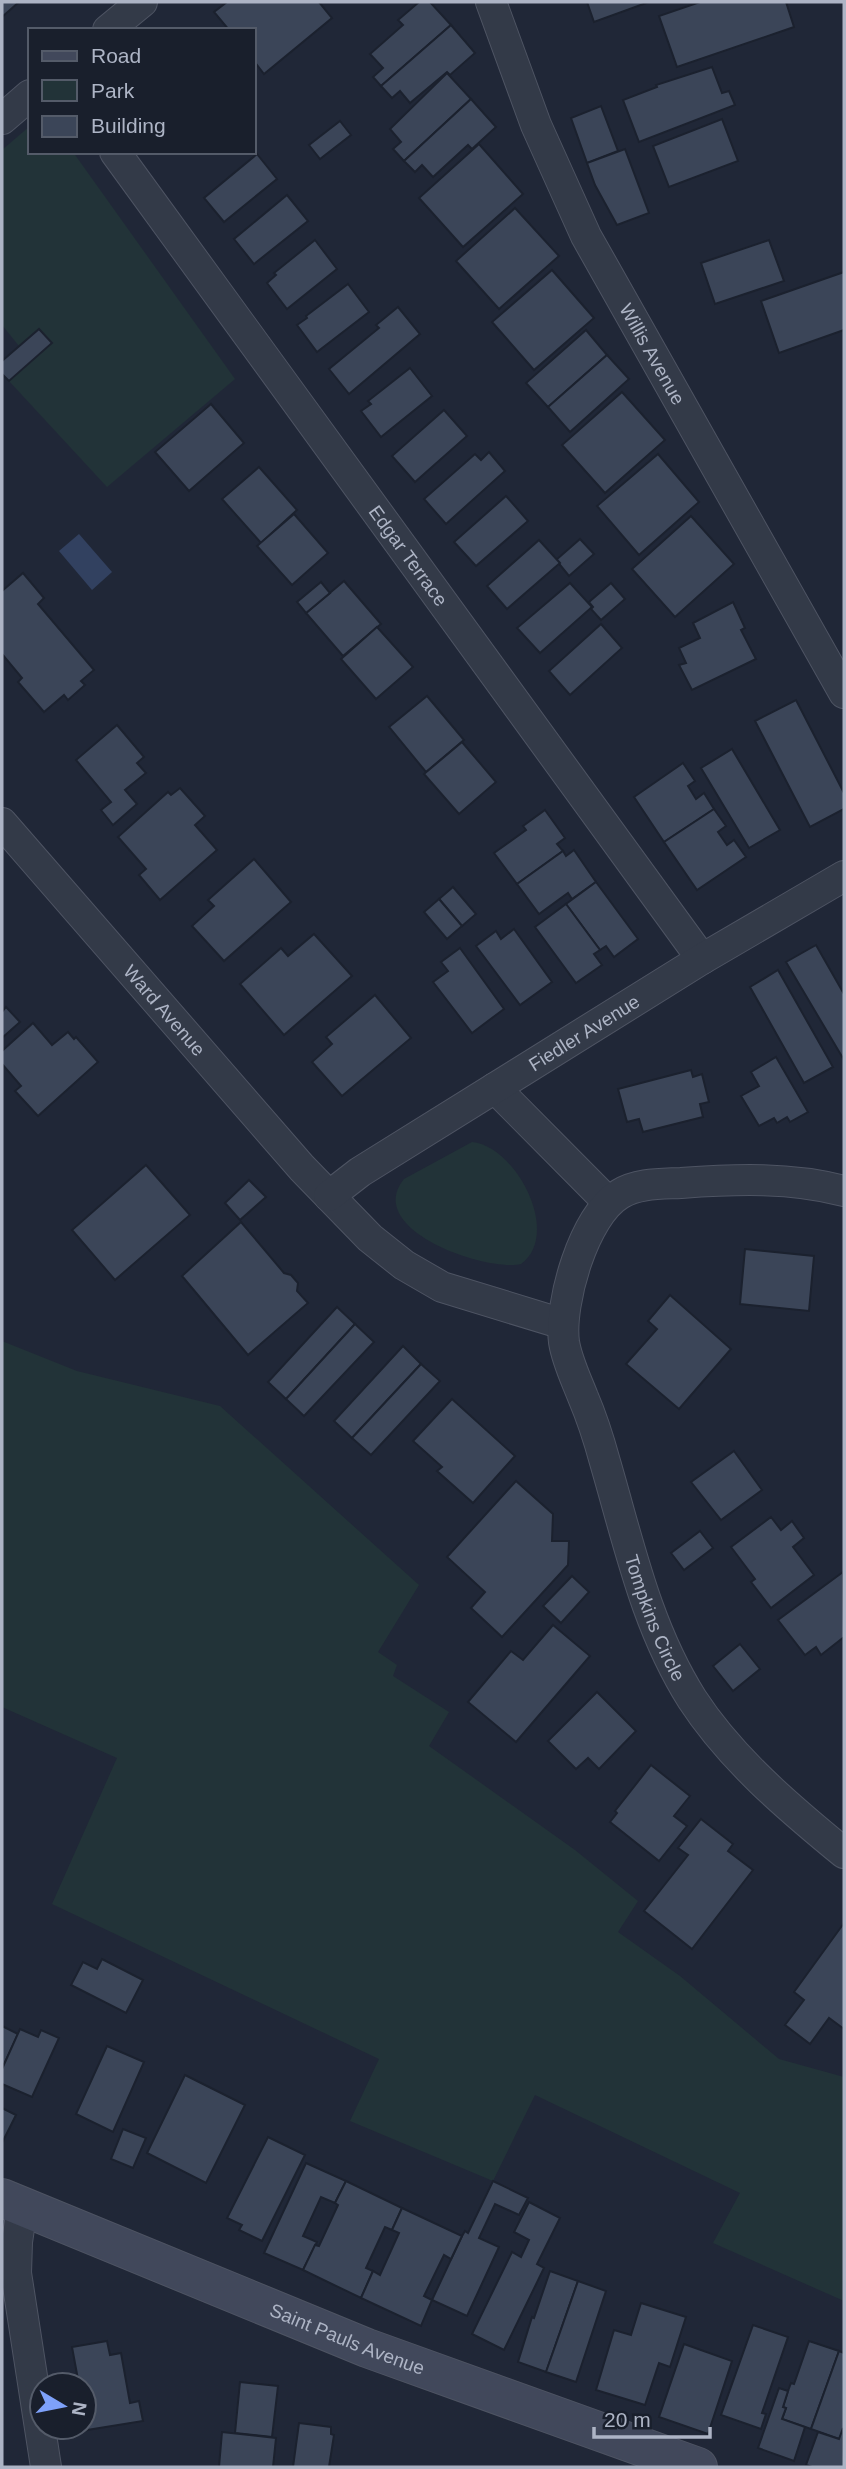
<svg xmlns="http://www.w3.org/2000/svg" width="846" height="2469" viewBox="0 0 846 2469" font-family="Arial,sans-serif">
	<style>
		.green { fill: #223338 }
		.water { fill: #324160 }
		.building { fill: #3b4558; stroke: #1b212e; stroke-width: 2 }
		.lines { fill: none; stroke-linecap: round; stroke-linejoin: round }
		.street-casing { stroke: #4e5463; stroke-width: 32 }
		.secondary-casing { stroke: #4e5463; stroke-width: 40 }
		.street { stroke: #333a48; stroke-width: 30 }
		.secondary { stroke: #41485b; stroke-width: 38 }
		.labels { text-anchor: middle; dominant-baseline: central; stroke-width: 7; stroke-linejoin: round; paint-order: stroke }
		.street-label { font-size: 19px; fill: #adb4c5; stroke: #191f2c }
	</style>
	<rect width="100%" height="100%" fill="#202737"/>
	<g class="green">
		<polygon points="30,126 30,152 73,152 235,379 107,487 9,381 52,343 39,329 19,346 2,325 2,150"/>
		<path d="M472 1142C516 1146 562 1234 521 1264 484 1272 363 1229 404 1179Z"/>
		<polygon points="2,1341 77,1371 220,1406 419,1585 378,1652 397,1665 393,1676 449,1712 429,1746 575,1850 638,1901 618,1932 680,1976 779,2059 844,2077 844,2301 713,2243 740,2193 535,2095 493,2181 350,2121 379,2059 52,1904 117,1758 2,1707"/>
	</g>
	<polygon class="water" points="79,534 112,572 92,590 59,551"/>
	<g class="building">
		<polygon points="2,2 19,2 2,17"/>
		<polygon points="227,2 319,2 332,18 264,74 254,61 254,30 229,30 214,12"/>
		<polygon points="419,2 430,2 451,25 381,86 373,77 383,68 370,54 403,25 398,20"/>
		<polygon points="587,2 649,2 594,22"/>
		<polygon points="700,2 786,2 794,27 677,67 659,16"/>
		<polygon points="451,25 475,53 450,75 447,72 410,103 400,91 392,98 381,86"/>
		<polygon points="712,67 722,93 729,91 735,105 639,142 623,100 657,87 656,85"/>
		<polygon points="447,73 471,99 404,161 393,149 401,142 390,129"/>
		<polygon points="471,99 496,127 472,149 468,145 433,177 422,165 415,172 404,161"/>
		<polygon points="601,106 618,151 587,163 571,118"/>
		<polygon points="722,119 738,161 669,187 653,146"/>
		<polygon points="340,121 351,135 320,159 309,145"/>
		<polygon points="479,144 523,194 463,247 419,198"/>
		<polygon points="625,149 649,213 617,225 595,185 587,163"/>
		<polygon points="257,154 277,179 224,222 204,198"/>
		<polygon points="287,195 308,221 254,264 234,239"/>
		<polygon points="515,208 559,256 499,309 456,261"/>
		<polygon points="315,240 337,269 287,309 267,283 276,275 274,273"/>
		<polygon points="769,240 784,281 715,304 701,263"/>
		<polygon points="552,270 594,318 534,370 492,322"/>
		<polygon points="844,272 844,330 779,353 761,301"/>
		<polygon points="348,284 369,312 317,352 297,325 307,318 306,316"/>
		<polygon points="398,307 420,334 349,394 329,369 379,328 376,325"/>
		<polygon points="39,329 52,343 9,381 2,374 2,361"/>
		<polygon points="586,330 607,355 548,407 526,383"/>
		<polygon points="607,355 629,379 570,432 548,407"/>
		<polygon points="410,368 432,396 381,437 361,411 371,404 368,401"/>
		<polygon points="622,392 665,440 605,493 562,445"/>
		<polygon points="211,404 244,443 189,491 155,452"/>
		<polygon points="444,410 467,436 415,482 392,456"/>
		<polygon points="489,452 505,471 446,524 424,499 475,454 481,460"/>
		<polygon points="658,454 699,502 639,555 597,506"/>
		<polygon points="259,467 297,510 261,543 222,499"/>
		<polygon points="506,496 528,521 476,566 454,542"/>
		<polygon points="294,514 328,553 292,585 257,546"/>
		<polygon points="691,516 734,564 675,617 632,569"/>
		<polygon points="580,539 594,554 569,576 556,560"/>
		<polygon points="539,540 560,563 507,609 487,586"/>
		<polygon points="23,573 44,598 38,604 94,670 81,681 85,685 68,700 64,695 44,712 18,682 22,678 2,654 2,591"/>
		<polygon points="344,581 381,624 343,656 306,613"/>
		<polygon points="321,582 330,593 306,613 297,602"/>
		<polygon points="570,583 592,607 540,653 517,628"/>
		<polygon points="611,583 625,599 601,620 591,609 593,607 589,602"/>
		<polygon points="733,602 745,628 741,630 756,659 692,690 679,665 686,663 679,648 700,638 693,623"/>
		<polygon points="601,624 622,648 570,695 549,671"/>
		<polygon points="377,627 413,667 376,699 341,659"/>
		<polygon points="427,696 464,740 426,772 389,727"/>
		<polygon points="796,700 844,793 844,809 810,827 755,721"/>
		<polygon points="117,725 144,757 137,763 146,773 125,790 137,804 113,825 101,810 111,802 76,760"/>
		<polygon points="462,742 496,782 459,814 424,774"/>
		<polygon points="732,749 780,830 749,848 701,768"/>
		<polygon points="683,763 695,781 688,786 696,799 704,793 714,809 664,842 634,797"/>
		<polygon points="180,788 205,816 195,825 217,850 160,900 139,875 146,869 118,837 168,792 171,795"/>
		<polygon points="714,809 726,826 718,832 727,845 734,840 746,857 697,890 664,842"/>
		<polygon points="545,810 565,838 557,844 563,851 517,884 494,853 526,830 523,826"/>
		<polygon points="574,850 596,882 572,899 568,893 539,914 517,884 563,851 566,856"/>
		<polygon points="254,859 291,902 224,961 192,926 214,906 208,900"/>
		<polygon points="596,882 638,939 614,957 606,946 600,950 566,904"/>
		<polygon points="453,887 476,914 462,926 439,899"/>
		<polygon points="439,899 462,926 447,939 424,912"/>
		<polygon points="566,904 600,950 594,954 602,965 576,983 535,927"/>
		<polygon points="514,929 552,982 520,1005 476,946 496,931 501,939"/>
		<polygon points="314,934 352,976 284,1035 240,984 281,948 288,956"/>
		<polygon points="816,945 844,994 844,1060 786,962"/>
		<polygon points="460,948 504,1009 472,1033 433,982 448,971 441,962"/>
		<polygon points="778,970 833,1067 804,1083 750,987"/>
		<polygon points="375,995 411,1038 342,1096 312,1062 332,1044 326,1037"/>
		<polygon points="6,1007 20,1022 2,1038 2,1012"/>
		<polygon points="33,1023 52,1045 68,1032 74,1039 76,1037 98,1062 38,1116 15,1091 21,1086 2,1064 2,1051"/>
		<polygon points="776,1057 808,1112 790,1122 787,1117 777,1123 774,1118 759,1126 741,1096 759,1086 751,1072"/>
		<polygon points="691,1070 693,1077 702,1074 709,1102 700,1104 703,1117 643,1132 639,1119 627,1122 618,1089"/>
		<polygon points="146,1165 190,1215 115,1280 72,1230"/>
		<polygon points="249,1180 266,1197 240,1220 225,1203"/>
		<polygon points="241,1222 284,1273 291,1275 298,1283 297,1291 308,1303 248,1355 182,1276"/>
		<polygon points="745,1249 814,1256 809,1311 740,1304"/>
		<polygon points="670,1295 731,1349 679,1409 626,1364 657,1329 648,1321"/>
		<polygon points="337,1307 355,1324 286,1399 268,1382"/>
		<polygon points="355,1324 374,1342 304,1416 286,1399"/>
		<polygon points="403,1346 421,1364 352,1438 334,1421"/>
		<polygon points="421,1364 440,1381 371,1455 352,1438"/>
		<polygon points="452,1399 515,1456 473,1503 437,1471 442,1467 413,1441"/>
		<polygon points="734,1451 762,1490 721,1520 691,1482"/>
		<polygon points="516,1481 553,1514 552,1541 569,1541 568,1565 502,1637 471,1608 485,1592 447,1557"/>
		<polygon points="771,1517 781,1530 792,1521 804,1538 793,1547 814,1575 771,1608 751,1582 755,1579 731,1547"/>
		<polygon points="700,1531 713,1548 684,1570 671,1553"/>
		<polygon points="843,1572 844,1637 821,1655 816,1647 805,1655 778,1620"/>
		<polygon points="572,1576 589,1592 561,1623 543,1606"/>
		<polygon points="553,1625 590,1656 516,1742 468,1702 511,1651 523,1660"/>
		<polygon points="740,1644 760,1669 733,1691 713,1666"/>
		<polygon points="597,1692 636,1731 599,1769 588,1758 576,1769 548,1741"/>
		<polygon points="651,1765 690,1796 674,1816 687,1826 659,1861 610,1822 617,1813 615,1811"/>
		<polygon points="701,1819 733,1844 728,1851 753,1870 692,1949 644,1911 688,1855 678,1848"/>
		<polygon points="844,1923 844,2029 829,2018 810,2044 785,2025 804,2000 794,1992"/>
		<polygon points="102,1959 143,1980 126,2013 71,1985 83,1962 97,1969"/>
		<polygon points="2,2026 18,2034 2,2069"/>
		<polygon points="20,2029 38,2037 41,2030 59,2038 32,2097 2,2084 2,2069"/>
		<polygon points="107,2046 144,2062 113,2132 76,2114"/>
		<polygon points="185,2075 245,2105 206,2183 147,2153"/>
		<polygon points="2,2108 16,2115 2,2143"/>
		<polygon points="123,2129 146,2138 133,2168 111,2159"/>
		<polygon points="268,2137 305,2155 262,2241 239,2230 242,2225 227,2218"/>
		<polygon points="306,2163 346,2181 335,2203 321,2197 303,2236 317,2242 303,2270 264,2253"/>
		<polygon points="346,2181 402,2208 392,2230 385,2227 366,2268 373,2271 361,2298 303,2270 315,2245 319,2246 338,2205 335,2203"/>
		<polygon points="493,2181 528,2198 519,2215 495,2204 479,2238 499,2247 467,2316 432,2300 462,2236 465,2231 468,2233"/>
		<polygon points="529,2202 560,2218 537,2264 544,2268 504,2350 472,2334 512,2252 521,2257 529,2240 514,2232"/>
		<polygon points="402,2208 462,2236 451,2259 444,2255 424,2296 432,2300 421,2326 361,2298 373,2271 380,2275 399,2233 392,2230"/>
		<polygon points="550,2271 578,2281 546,2372 518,2362 532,2317 534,2318"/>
		<polygon points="578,2281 606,2291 576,2382 546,2372"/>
		<polygon points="641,2303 686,2317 670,2367 659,2363 645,2405 596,2390 614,2330 631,2335"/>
		<polygon points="753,2325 788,2337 762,2413 766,2414 761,2429 721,2415"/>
		<polygon points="107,2341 110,2355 121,2353 130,2403 139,2401 143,2421 87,2430 84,2415 84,2385 79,2385 72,2347"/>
		<polygon points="809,2341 839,2351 811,2429 782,2419 786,2408 783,2407 788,2391 791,2383 794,2384"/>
		<polygon points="684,2344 732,2361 708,2434 659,2417"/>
		<polygon points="839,2351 844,2353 844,2429 839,2439 811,2429"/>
		<polygon points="240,2382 278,2386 272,2437 235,2433"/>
		<polygon points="779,2388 788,2391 783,2407 786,2408 782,2419 805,2427 794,2461 758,2448"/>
		<polygon points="299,2423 331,2427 331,2434 334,2435 329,2467 293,2467"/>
		<polygon points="843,2428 844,2467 812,2467 806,2465 818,2432 839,2439"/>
		<polygon points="222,2432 276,2438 273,2467 219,2467"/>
	</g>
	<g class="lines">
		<g class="street-casing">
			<g id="street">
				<path id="s1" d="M491 2 536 125 586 236 844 693"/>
				<polyline points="108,30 142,2"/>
				<polyline points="2,119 30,95"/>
				<path id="s2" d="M115 152 702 959"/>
				<path id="s3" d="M2 823 302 1168 370 1238 404 1265 442 1287 563 1324"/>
				<polyline points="495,1088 608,1202"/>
				<path id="s4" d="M844 1191C791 1177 736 1179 681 1183 661 1184 638 1183 620 1194 584 1215 559 1303 564 1342 567 1361 576 1379 583 1397 592 1418 599 1440 605 1462 629 1544 646 1626 692 1699 731 1759 789 1808 844 1853"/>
				<path id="s5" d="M329 1196 360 1172 702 959 844 876"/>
				<polyline points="22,2208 17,2242 16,2273 46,2467"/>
			</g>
		</g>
		<g class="secondary-casing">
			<g id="secondary">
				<path id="s6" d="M2 2198 367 2348 698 2467"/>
			</g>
		</g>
		<use href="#street" class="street"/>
		<use href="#secondary" class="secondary"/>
	</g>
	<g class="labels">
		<g class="street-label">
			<text stroke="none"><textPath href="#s1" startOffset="388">Willis Avenue</textPath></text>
			<text stroke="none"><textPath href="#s2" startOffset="499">Edgar Terrace</textPath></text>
			<text stroke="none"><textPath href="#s3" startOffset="248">Ward Avenue</textPath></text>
			<text stroke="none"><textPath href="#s5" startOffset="303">Fiedler Avenue</textPath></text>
			<text stroke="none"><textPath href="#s4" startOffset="681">Tompkins Circle</textPath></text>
			<text stroke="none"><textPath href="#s6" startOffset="373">Saint Pauls Avenue</textPath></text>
		</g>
	</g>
	<rect width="846" height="2469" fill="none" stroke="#adb4c5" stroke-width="7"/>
	<rect x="28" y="28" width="228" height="126" fill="#191f2c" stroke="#545b69" stroke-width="2"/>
	<rect x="42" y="51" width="35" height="10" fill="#41485b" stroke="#545b69" stroke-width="2"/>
	<text x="91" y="63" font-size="21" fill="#adb4c5">Road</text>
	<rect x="42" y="80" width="35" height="21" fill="#223338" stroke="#545b69" stroke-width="2"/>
	<text x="91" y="98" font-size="21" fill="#adb4c5">Park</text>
	<rect x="42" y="116" width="35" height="21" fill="#3b4558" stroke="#545b69" stroke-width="2"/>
	<text x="91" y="133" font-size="21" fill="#adb4c5">Building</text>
	<g transform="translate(63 2406) rotate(100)"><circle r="33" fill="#191f2c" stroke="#545b69" stroke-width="2"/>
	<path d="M0-5L12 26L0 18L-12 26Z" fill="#7ea1f9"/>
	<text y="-10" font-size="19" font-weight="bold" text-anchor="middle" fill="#adb4c5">N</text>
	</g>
	<path d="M594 2427v10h116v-10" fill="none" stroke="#adb4c5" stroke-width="3.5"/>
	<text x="604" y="2427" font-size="21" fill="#adb4c5" stroke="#191f2c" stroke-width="5" paint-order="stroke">20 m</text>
</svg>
